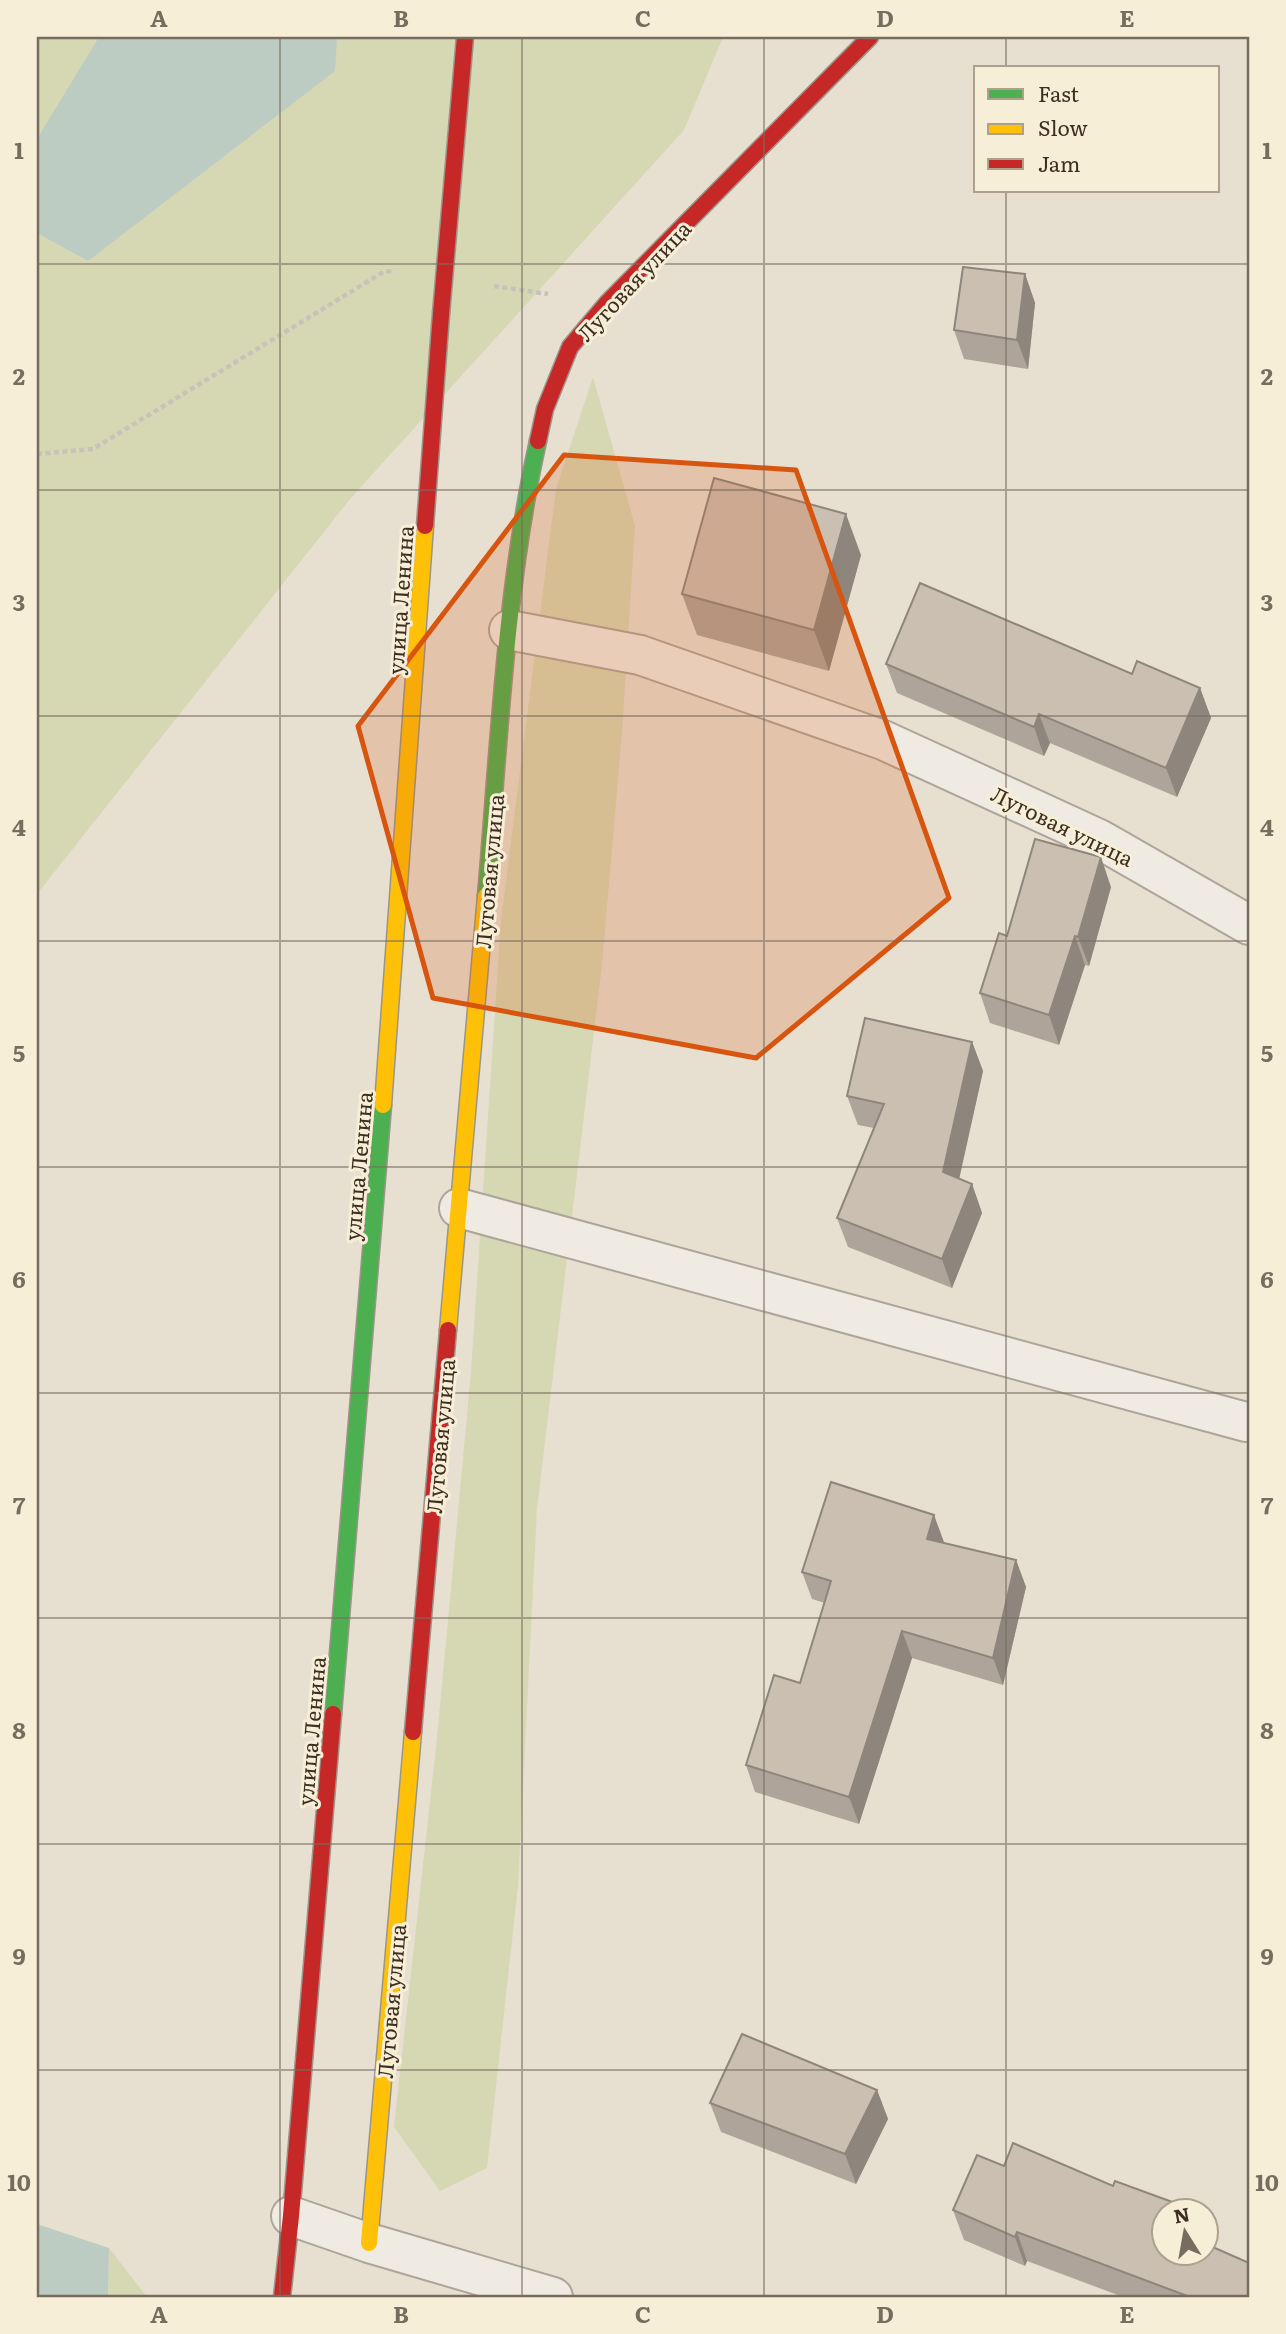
<svg xmlns="http://www.w3.org/2000/svg" width="1286" height="2334" viewBox="0 0 1286 2334" font-family="Literata,serif">
	<style>
		.green { fill: #d6d7b3 }
		.water { fill: #bcccc2 }
		.lines { fill: none; stroke-linecap: round; stroke-linejoin: round }
		.street-casing { stroke: #ada599; stroke-width: 42 }
		.fast-casing { stroke: #9c958a; stroke-width: 19 }
		.slow-casing { stroke: #9c958a; stroke-width: 19 }
		.jam-casing { stroke: #9c958a; stroke-width: 19 }
		.path { stroke: #c8c2b9; stroke-width: 4.5; stroke-dasharray: 5 3.5; stroke-linecap: butt }
		.street { stroke: #efebe3; stroke-width: 38 }
		.fast { stroke: #4caf50; stroke-width: 16 }
		.slow { stroke: #ffc107; stroke-width: 16 }
		.jam { stroke: #c62828; stroke-width: 16 }
		.jam-bridge-casing { stroke: #9c958a; stroke-width: 19; stroke-linecap: butt }
		.jam-bridge { stroke: #c62828; stroke-width: 16 }
		.wall { fill: #afa499 }
		.shaded-wall { fill: #8e867d }
		.building { fill: #cbbfb2; stroke: #8e867d; stroke-width: 2 }
		.marked { fill: #d7550e; fill-opacity: 0.2; stroke: #d7550e; stroke-width: 5; stroke-linejoin: round }
		.grid { fill: none; stroke: #786c5e; stroke-width: 2; stroke-opacity: 0.55 }
		.labels { text-anchor: middle; dominant-baseline: central; stroke-width: 6; stroke-linejoin: round; paint-order: stroke }
		.street-label { font-size: 21px; fill: #3d2e20; stroke: #f7eed8 }
		.neatline { fill: none; stroke: #786c5e; stroke-width: 2.5 }
		.grid-label { font-size: 23px; text-anchor: middle; font-weight: bold; fill: #786c5e }
	</style>
	<rect width="100%" height="100%" fill="#e7e0d1"/>
	<g class="green">
		<polygon points="37,37 723,37 684,130 350,499 37,894"/>
		<polygon points="593,377 635,526 622,732 602,965 537,1509 518,1886 487,2168 440,2191 394,2127 437,1738 471,1372 501,920 556,489"/>
		<polygon points="109,2248 147,2297 108,2297"/>
	</g>
	<g class="water">
		<polygon points="99,37 337,37 335,71 88,261 37,233 37,139"/>
		<polygon points="37,2224 109,2248 108,2297 37,2297"/>
	</g>
	<g class="lines">
		<g class="street-casing">
			<g id="street">
				<polyline points="509,630 640,655 883,740 1099,839 1249,925"/>
				<polyline points="459,1208 1246,1422"/>
				<polyline points="291,2216 369,2243 553,2297"/>
			</g>
		</g>
		<g class="fast-casing">
			<g id="fast">
				<path d="M486 896C499 745 505 590 538 441"/>
				<polyline points="333,1714 383,1105"/>
			</g>
		</g>
		<g class="slow-casing">
			<g id="slow">
				<polyline points="383,1105 425,526"/>
				<polyline points="448,1330 486,896"/>
				<polyline points="369,2243 413,1732"/>
			</g>
		</g>
		<g class="jam-casing">
			<g id="jam">
				<polyline points="538,441 545,409 570,347 608,302 870,37"/>
				<polyline points="425,526 441,314"/>
				<polyline points="413,1732 448,1330"/>
				<polyline points="282,2297 291,2216 333,1714"/>
			</g>
		</g>
		<g class="path">
			<polyline points="494,286 548,294"/>
			<polyline points="37,454 93,449 385,271 395,272"/>
		</g>
		<use href="#street" class="street"/>
		<use href="#fast" class="fast"/>
		<use href="#slow" class="slow"/>
		<use href="#jam" class="jam"/>
		<g class="jam-bridge-casing">
			<polyline id="jam-bridge" points="441,314 465,37"/>
		</g>
		<use href="#jam-bridge" class="jam-bridge"/>
	</g>
	<g class="wall">
		<polygon points="1025,274 1035,303 1028,369 964,359 954,330"/>
		<polygon points="861,555 829,671 697,635 682,594"/>
		<polygon points="886,664 1132,674 1200,688 1211,718 1177,797 1050,743 1044,756 897,693"/>
		<polygon points="1111,887 1089,966 1085,965 1059,1045 990,1023 980,993 1007,936"/>
		<polygon points="972,1042 983,1071 959,1179 972,1184 982,1213 952,1288 848,1247 837,1218 874,1128 858,1125 847,1096"/>
		<polygon points="944,1543 1016,1560 1026,1587 1003,1685 912,1658 859,1824 755,1792 746,1765 800,1683 825,1603 812,1599 802,1572"/>
		<polygon points="877,2090 888,2119 856,2184 721,2132 710,2103"/>
		<polygon points="953,2210 1206,2253 1206,2228 1211,2242 1209,2246 1249,2297 1123,2297 1027,2261 1025,2266 964,2240"/>
	</g>
	<g class="shaded-wall">
		<polygon points="1025,274 1035,303 1028,369 1017,340"/>
		<polygon points="846,514 861,555 829,671 814,630"/>
		<polygon points="1200,688 1211,718 1177,797 1166,768"/>
		<polygon points="1039,714 1050,743 1044,756 1034,727"/>
		<polygon points="1101,857 1111,887 1089,966 1078,937"/>
		<polygon points="1075,936 1085,965 1059,1045 1049,1015"/>
		<polygon points="972,1042 983,1071 954,1202 943,1172"/>
		<polygon points="972,1184 982,1213 952,1288 942,1259"/>
		<polygon points="934,1515 944,1542 937,1566 927,1539"/>
		<polygon points="1016,1560 1026,1587 1003,1685 993,1658"/>
		<polygon points="902,1631 912,1658 859,1824 849,1797"/>
		<polygon points="877,2090 888,2119 856,2184 845,2154"/>
		<polygon points="1206,2228 1211,2242 1201,2267 1206,2253"/>
		<polygon points="1017,2232 1027,2261 1025,2266 1015,2237"/>
	</g>
	<g class="building">
		<polygon points="963,267 1025,274 1017,340 954,330"/>
		<polygon points="714,478 846,514 814,630 682,594"/>
		<polygon points="920,583 1132,674 1137,661 1200,688 1166,768 1039,714 1034,727 886,664"/>
		<polygon points="1035,839 1101,857 1078,937 1075,936 1049,1015 980,993 999,933 1007,936"/>
		<polygon points="865,1018 972,1042 943,1172 972,1184 942,1259 837,1218 884,1104 847,1096"/>
		<polygon points="831,1482 934,1515 927,1539 1016,1560 993,1658 902,1631 849,1797 746,1765 774,1675 800,1683 831,1581 802,1572"/>
		<polygon points="742,2034 877,2090 845,2154 710,2103"/>
		<polygon points="1013,2143 1113,2186 1115,2181 1197,2211 1164,2211 1164,2253 1206,2253 1206,2244 1249,2263 1249,2297 1190,2297 1017,2232 1015,2237 953,2210 977,2155 1004,2166"/>
	</g>
	<path class="marked" d="M564 455 796 470 949 898 756 1058 433 998 358 726Z"/>
	<path class="grid" d="M280 37V2297M522 37V2297M764 37V2297M1006 37V68M1006 191V2297M37 264H1249M37 490H1249M37 716H1249M37 941H1249M37 1167H1249M37 1393H1249M37 1618H1249M37 1844H1249M37 2070H1249"/>
	<g class="labels">
		<g class="street-label">
			<text transform="translate(633 280) rotate(-47)">Луговая улица</text>
			<text transform="translate(399 600) rotate(-86)">улица Ленина</text>
			<text transform="translate(1063 825) rotate(26)">Луговая улица</text>
			<text transform="translate(488 871) rotate(-85)">Луговая улица</text>
			<text transform="translate(357 1166) rotate(-85)">улица Ленина</text>
			<text transform="translate(439 1436) rotate(-85)">Луговая улица</text>
			<text transform="translate(310 1731) rotate(-85)">улица Ленина</text>
			<text transform="translate(390 2001) rotate(-85)">Луговая улица</text>
		</g>
	</g>
	<rect width="1286" height="2334" fill="none" stroke="#f7eed8" stroke-width="77"/>
	<rect x="974" y="66" width="245" height="126" fill="#f7eed8" stroke="#ada18e" stroke-width="2"/>
	<rect x="988" y="89" width="35" height="10" fill="#4caf50" stroke="#ada18e" stroke-width="2"/>
	<text x="1038" y="102" font-size="21" fill="#3d2e20">Fast</text>
	<rect x="988" y="124" width="35" height="10" fill="#ffc107" stroke="#ada18e" stroke-width="2"/>
	<text x="1038" y="136" font-size="21" fill="#3d2e20">Slow</text>
	<rect x="988" y="159" width="35" height="10" fill="#c62828" stroke="#ada18e" stroke-width="2"/>
	<text x="1038" y="172" font-size="21" fill="#3d2e20">Jam</text>
	<g transform="translate(1185 2232) rotate(349)"><circle r="33" fill="#f7eed8" stroke="#ada18e" stroke-width="2"/>
	<path d="M0-5L12 26L0 18L-12 26Z" fill="#786c5e"/>
	<text y="-10" font-size="19" font-weight="bold" text-anchor="middle" fill="#3d2e20">N</text>
	</g>
	<rect x="38" y="38" width="1210" height="2258" class="neatline"/>
	<g class="grid-label">
		<text x="159" y="27">A</text>
		<text x="401" y="27">B</text>
		<text x="643" y="27">C</text>
		<text x="885" y="27">D</text>
		<text x="1127" y="27">E</text>
		<text x="19" y="159">1</text>
		<text x="1267" y="159">1</text>
		<text x="19" y="385">2</text>
		<text x="1267" y="385">2</text>
		<text x="19" y="611">3</text>
		<text x="1267" y="611">3</text>
		<text x="19" y="836">4</text>
		<text x="1267" y="836">4</text>
		<text x="19" y="1062">5</text>
		<text x="1267" y="1062">5</text>
		<text x="19" y="1288">6</text>
		<text x="1267" y="1288">6</text>
		<text x="19" y="1514">7</text>
		<text x="1267" y="1514">7</text>
		<text x="19" y="1739">8</text>
		<text x="1267" y="1739">8</text>
		<text x="19" y="1965">9</text>
		<text x="1267" y="1965">9</text>
		<text x="19" y="2191">10</text>
		<text x="1267" y="2191">10</text>
		<text x="159" y="2323">A</text>
		<text x="401" y="2323">B</text>
		<text x="643" y="2323">C</text>
		<text x="885" y="2323">D</text>
		<text x="1127" y="2323">E</text>
	</g>
</svg>
